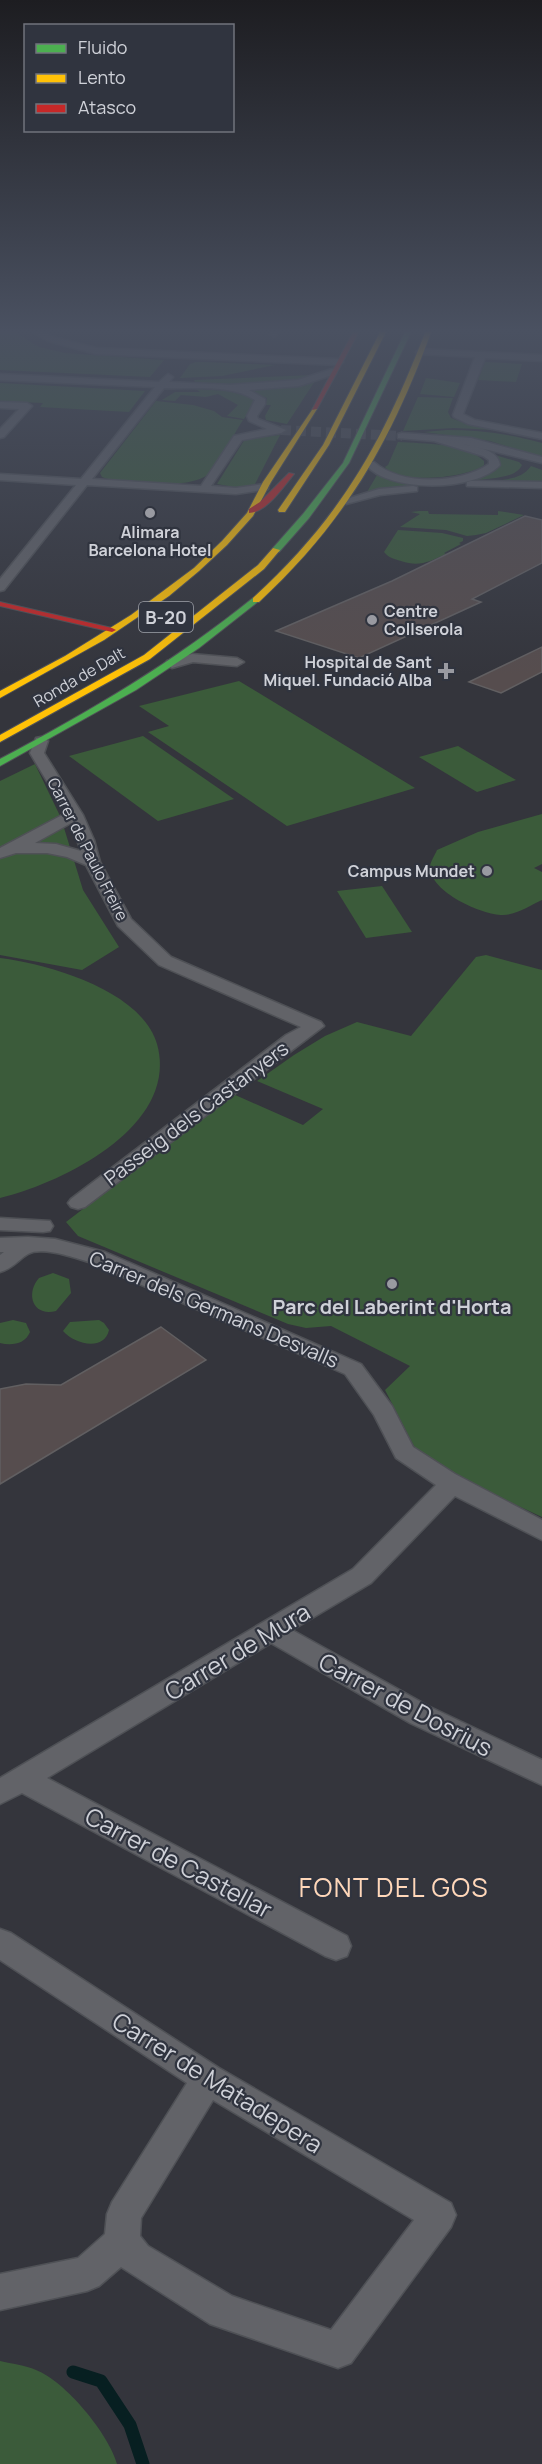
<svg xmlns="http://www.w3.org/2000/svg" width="542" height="2464" viewBox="0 0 542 2464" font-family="Manrope,sans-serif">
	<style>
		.green { fill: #3b5b3a }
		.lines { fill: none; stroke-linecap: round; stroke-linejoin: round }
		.stream { stroke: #071f21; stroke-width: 13 }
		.building { fill: #564d4e; stroke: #615f61; stroke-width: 1.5 }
		.street-tunnel { stroke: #4b4c53; stroke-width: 10; stroke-dasharray: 10 5; stroke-linecap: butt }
		.street-casing { stroke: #4f5156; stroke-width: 3 }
		.fast-casing { stroke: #4f5156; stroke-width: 2 }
		.slow-casing { stroke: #4f5156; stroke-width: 2 }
		.jam-casing { stroke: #4f5156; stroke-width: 2 }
		.street { fill: #626368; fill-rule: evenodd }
		.fast { fill: #4caf50; fill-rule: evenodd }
		.slow { fill: #ffc107; fill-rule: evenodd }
		.jam { fill: #c62828; fill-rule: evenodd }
		.poi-dot { fill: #999aa1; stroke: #30343f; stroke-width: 2 }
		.labels { text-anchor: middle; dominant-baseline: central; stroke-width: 4.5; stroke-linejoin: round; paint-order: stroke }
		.far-poi-label { font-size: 16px; font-weight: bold; fill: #cfd1d8; stroke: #30343f; text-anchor: end }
		.far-street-label { font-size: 16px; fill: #cfd1d8; stroke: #30343f }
		.shield { fill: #30343f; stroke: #9fa2aa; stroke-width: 1.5 }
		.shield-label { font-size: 18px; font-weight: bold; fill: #cfd1d8 }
		.street-label { font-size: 20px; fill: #cfd1d8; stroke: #30343f }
		.poi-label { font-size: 20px; font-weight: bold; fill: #cfd1d8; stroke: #30343f }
		.near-street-label { font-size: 24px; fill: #cfd1d8; stroke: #30343f }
		.near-neighbourhood-label { font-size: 26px; letter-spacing: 1.5px; fill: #ffd7b9; stroke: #30343f }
	</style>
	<rect width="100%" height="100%" fill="#34353c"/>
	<g class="green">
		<polygon points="0,330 15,332 39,347 65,353 164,360 150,377 0,370"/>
		<polygon points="196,362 204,362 275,365 222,376 180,378 190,364"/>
		<polygon points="485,362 522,364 516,382 478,380"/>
		<polygon points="313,375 310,379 252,386 196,384 194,380"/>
		<polygon points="426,378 460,383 454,397 420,394"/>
		<polygon points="315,381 287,424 266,420 265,416 271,405 266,405 267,398 243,389"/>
		<polygon points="0,383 145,391 129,412 40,407 43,403 0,401"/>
		<polygon points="196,389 228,391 253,398 255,402 244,419 227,416 238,405 218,394 206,397 181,395 175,401 162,400 175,392 200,392"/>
		<polygon points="418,397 453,398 448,412 451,418 470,425 496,430 454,428 403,431"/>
		<path d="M156 401 193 405 214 411 222 417 243 420C233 435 220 463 207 475 191 489 121 485 102 477L100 473Z"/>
		<path d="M447 430C480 430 510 434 542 443V457L490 441 424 432Z"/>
		<polygon points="280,435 254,486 239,488 217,484 245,439"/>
		<path d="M398 442C424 444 465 442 484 461V465C468 478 398 485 385 467L388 465Z"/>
		<path d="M495 455 519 462 522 465C517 475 506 476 496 478L367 492 377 475C399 485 482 483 498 466Z"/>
		<path d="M531 466 542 470V483L495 481C509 479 523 478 531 466Z"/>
		<polygon points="419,511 428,511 429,514 498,515 498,511 524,515 486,533 476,535 467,536 446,530 400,527 420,514 411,512"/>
		<path d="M398 530 442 533 463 538V541L459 543 461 544 444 553 446 554C429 562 419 567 401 561 394 559 389 558 384 552Z"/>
		<polygon points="239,681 415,788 287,826 148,732 169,726 139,706"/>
		<polygon points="143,736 234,799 158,821 69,756"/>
		<polygon points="458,746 516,780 477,792 419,757"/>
		<polygon points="35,764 61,818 83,890 119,947 82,970 0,955 0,781"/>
		<path d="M542 814V864L534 868 542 872V900C531 905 516 915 503 915 482 915 430 892 430 867 430 862 435 855 437 850L478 832Z"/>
		<polygon points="382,886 412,932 366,938 337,891"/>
		<polygon points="486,955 542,970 542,1517 456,1477 415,1448 385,1390 410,1366 331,1326 306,1328 288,1324 78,1236 66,1222 233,1094 303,1125 323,1109 257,1081 294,1055 325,1036 357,1022 411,1036 476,957"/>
		<path d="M0 958C48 964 141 990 157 1044 180 1126 62 1183 0 1198Z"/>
		<path d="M53 1273 69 1279 71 1293 56 1311C33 1317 25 1294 39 1278Z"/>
		<path d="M13 1320 26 1323 30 1332C25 1344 12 1346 0 1343V1323Z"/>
		<path d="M99 1320 104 1323 109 1330C104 1352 74 1344 63 1331L70 1322Z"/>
		<path d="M0 2361C12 2364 25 2365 36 2370 65 2381 109 2434 117 2464H0Z"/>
	</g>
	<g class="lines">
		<polyline class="stream" points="73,2372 101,2381 130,2425 143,2464"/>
	</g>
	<g class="building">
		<polygon points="525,516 542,520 542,563 472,599 481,602 359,658 276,631 392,581"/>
		<polygon points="542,647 542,672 501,693 469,682"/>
		<polygon points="161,1327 206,1360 0,1484 0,1389 26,1384 61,1385"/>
	</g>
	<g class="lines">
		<polyline class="street-tunnel" points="281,430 402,436"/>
		<g class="street-casing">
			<g id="street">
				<polygon points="30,330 41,330 54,337 96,348 338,359 343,362 338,365 96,354 48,341"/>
				<polygon points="272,330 281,330 274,337 270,334"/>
				<polygon points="421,349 542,355 542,361 485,358 463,414 475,420 542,433 542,439 468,424 454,417 453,415 475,357 418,354 416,352"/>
				<path d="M332 369 335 370V374L299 386 249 390 265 399V404L257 416 258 419 286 430 281 433 242 440 211 486 236 488 264 484 268 485V489L236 494 87 485 4 590 0 591V579L76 485 0 480V474L81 479 155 387 0 380V374L159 382 168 374 173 377 169 382 230 385 298 380ZM164 388C193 389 231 384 255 400L247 416 249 421 267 429 234 436 201 486 92 479Z"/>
				<polygon points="0,402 27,403 32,406 4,437 0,438 0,429 19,409 0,408"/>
				<path d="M402 433 471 438 542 457V463L463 444C477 448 498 449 500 465 475 492 388 493 365 464L366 462H374C401 486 460 484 489 464V460L483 456 434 441 398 438V434Z"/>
				<polygon points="471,481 542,482 542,488 467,486 467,482"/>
				<polygon points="413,486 417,487 417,491 380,495 346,504 340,501 379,489"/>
				<polygon points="192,654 237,658 244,662 237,666 193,662 172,668 165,664 167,661"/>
				<path d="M41 737 48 741 44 753 83 815 94 840 100 862 131 919 171 957 321 1022 324 1026 85 1207 78 1209 71 1207 68 1203 71 1199 286 1035 301 1027 159 965 118 926 86 865 67 857 47 853H16L0 858V848L66 813 30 753 36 738ZM71 823 81 851 56 844 35 843Z"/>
				<polygon points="0,1218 50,1221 53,1226 50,1231 43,1232 0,1230"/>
				<path d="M28 1237 55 1239 105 1252 361 1364 392 1406 413 1447 455 1474 542 1520V1540L455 1496 371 1583 292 1630 430 1707 542 1760V1785L410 1723 271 1643 47 1778 347 1936 351 1946 347 1956 336 1960 325 1956 22 1793 0 1804V1778L353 1569 436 1485 396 1458 374 1415 345 1374 89 1262C75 1258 42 1246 28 1254 18 1260 12 1269 0 1272V1255L4 1252H0V1238Z"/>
				<path d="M0 1929 11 1933 219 2068 451 2203 456 2215 451 2227 351 2363 338 2368 210 2324 121 2267 99 2286 87 2291 0 2310V2274L78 2258 105 2234 107 2214 112 2202 187 2083 0 1960ZM213 2100 414 2220 331 2330 232 2296 148 2246 140 2236 141 2218Z"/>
			</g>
		</g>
		<g class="fast-casing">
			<g id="fast">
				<polygon points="406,330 412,330 349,463 309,518 279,552 273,552 273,548 303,514 343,463"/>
				<path d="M253 598 260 600 199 648 136 690 0 766V759C89 712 174 662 253 598Z"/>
			</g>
		</g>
		<g class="slow-casing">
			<g id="slow">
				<polygon points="381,330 387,330 329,445 285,512 279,512 278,510 323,445"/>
				<path d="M426 330H432C391 441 347 520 259 602H253V598C341 518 384 440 426 330Z"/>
				<polygon points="314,407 317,409 271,482 253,516 227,545 199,571 169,596 104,640 0,698 0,691 65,656 131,615 194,568 222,541 247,513 263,482"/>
				<polygon points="273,548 280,550 264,569 150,659 0,742 0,735 144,655 258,565"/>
			</g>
		</g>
		<g class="jam-casing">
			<g id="jam">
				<polygon points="354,330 360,330 317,409 312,410"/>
				<path d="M289 473 294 474C284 486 266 513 249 513V509L260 502Z"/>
				<polygon points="0,602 112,628 116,630 112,632 0,606"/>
			</g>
		</g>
		<use href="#street" class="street"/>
		<use href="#fast" class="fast"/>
		<use href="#slow" class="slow"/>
		<use href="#jam" class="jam"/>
	</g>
	<linearGradient id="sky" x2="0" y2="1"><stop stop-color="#1d1d21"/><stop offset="0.49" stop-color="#4a5161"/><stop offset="1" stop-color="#4a5161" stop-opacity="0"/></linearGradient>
	<rect width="542" height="675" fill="url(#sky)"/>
	<g class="poi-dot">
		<circle cx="150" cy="513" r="6"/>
		<circle cx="372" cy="620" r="6"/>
		<path d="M443 662h6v6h6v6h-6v6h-6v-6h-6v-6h6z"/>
		<circle cx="487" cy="871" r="6"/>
		<circle cx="392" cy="1284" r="6"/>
	</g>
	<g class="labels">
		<g class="far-poi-label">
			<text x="150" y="532" text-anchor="middle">Alimara<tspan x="150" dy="18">Barcelona Hotel</tspan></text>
			<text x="384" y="611" text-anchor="start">Centre<tspan x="384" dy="18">Collserola</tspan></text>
			<text x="432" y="662">Hospital de Sant<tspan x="432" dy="18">Miquel. Fundació Alba</tspan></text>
			<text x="475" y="871">Campus Mundet</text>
		</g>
		<g class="far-street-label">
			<text transform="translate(79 677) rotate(-30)">Ronda de Dalt</text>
			<text transform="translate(88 849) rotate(63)">Carrer de Paulo Freire</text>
		</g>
		<rect class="shield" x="139" y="602" width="54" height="30" rx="4.5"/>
		<g class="shield-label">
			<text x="166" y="617">B-20</text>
		</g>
		<g class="street-label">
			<text transform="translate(196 1113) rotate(-37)">Passeig dels Castanyers</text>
			<text transform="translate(214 1309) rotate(23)">Carrer dels Germans Desvalls</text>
		</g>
		<g class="poi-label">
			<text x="392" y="1306">Parc del Laberint d'Horta</text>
		</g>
		<g class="near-street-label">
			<text transform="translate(237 1651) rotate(-31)">Carrer de Mura</text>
			<text transform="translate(406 1704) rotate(28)">Carrer de Dosrius</text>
			<text transform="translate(179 1862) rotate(28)">Carrer de Castellar</text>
			<text transform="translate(218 2082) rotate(32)">Carrer de Matadepera</text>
		</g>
		<g class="near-neighbourhood-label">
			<text x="394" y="1887">FONT DEL GOS</text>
		</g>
	</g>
	<rect x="24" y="24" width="210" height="108" fill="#30343f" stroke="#70737c" stroke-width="1.5"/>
	<rect x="36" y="44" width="30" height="9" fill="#4caf50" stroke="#70737c" stroke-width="1.5"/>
	<text x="78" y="54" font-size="18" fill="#cfd1d8">Fluido</text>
	<rect x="36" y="74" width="30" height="9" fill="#ffc107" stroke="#70737c" stroke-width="1.5"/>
	<text x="78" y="84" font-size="18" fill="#cfd1d8">Lento</text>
	<rect x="36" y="104" width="30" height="9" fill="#c62828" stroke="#70737c" stroke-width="1.5"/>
	<text x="78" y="114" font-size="18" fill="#cfd1d8">Atasco</text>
</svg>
